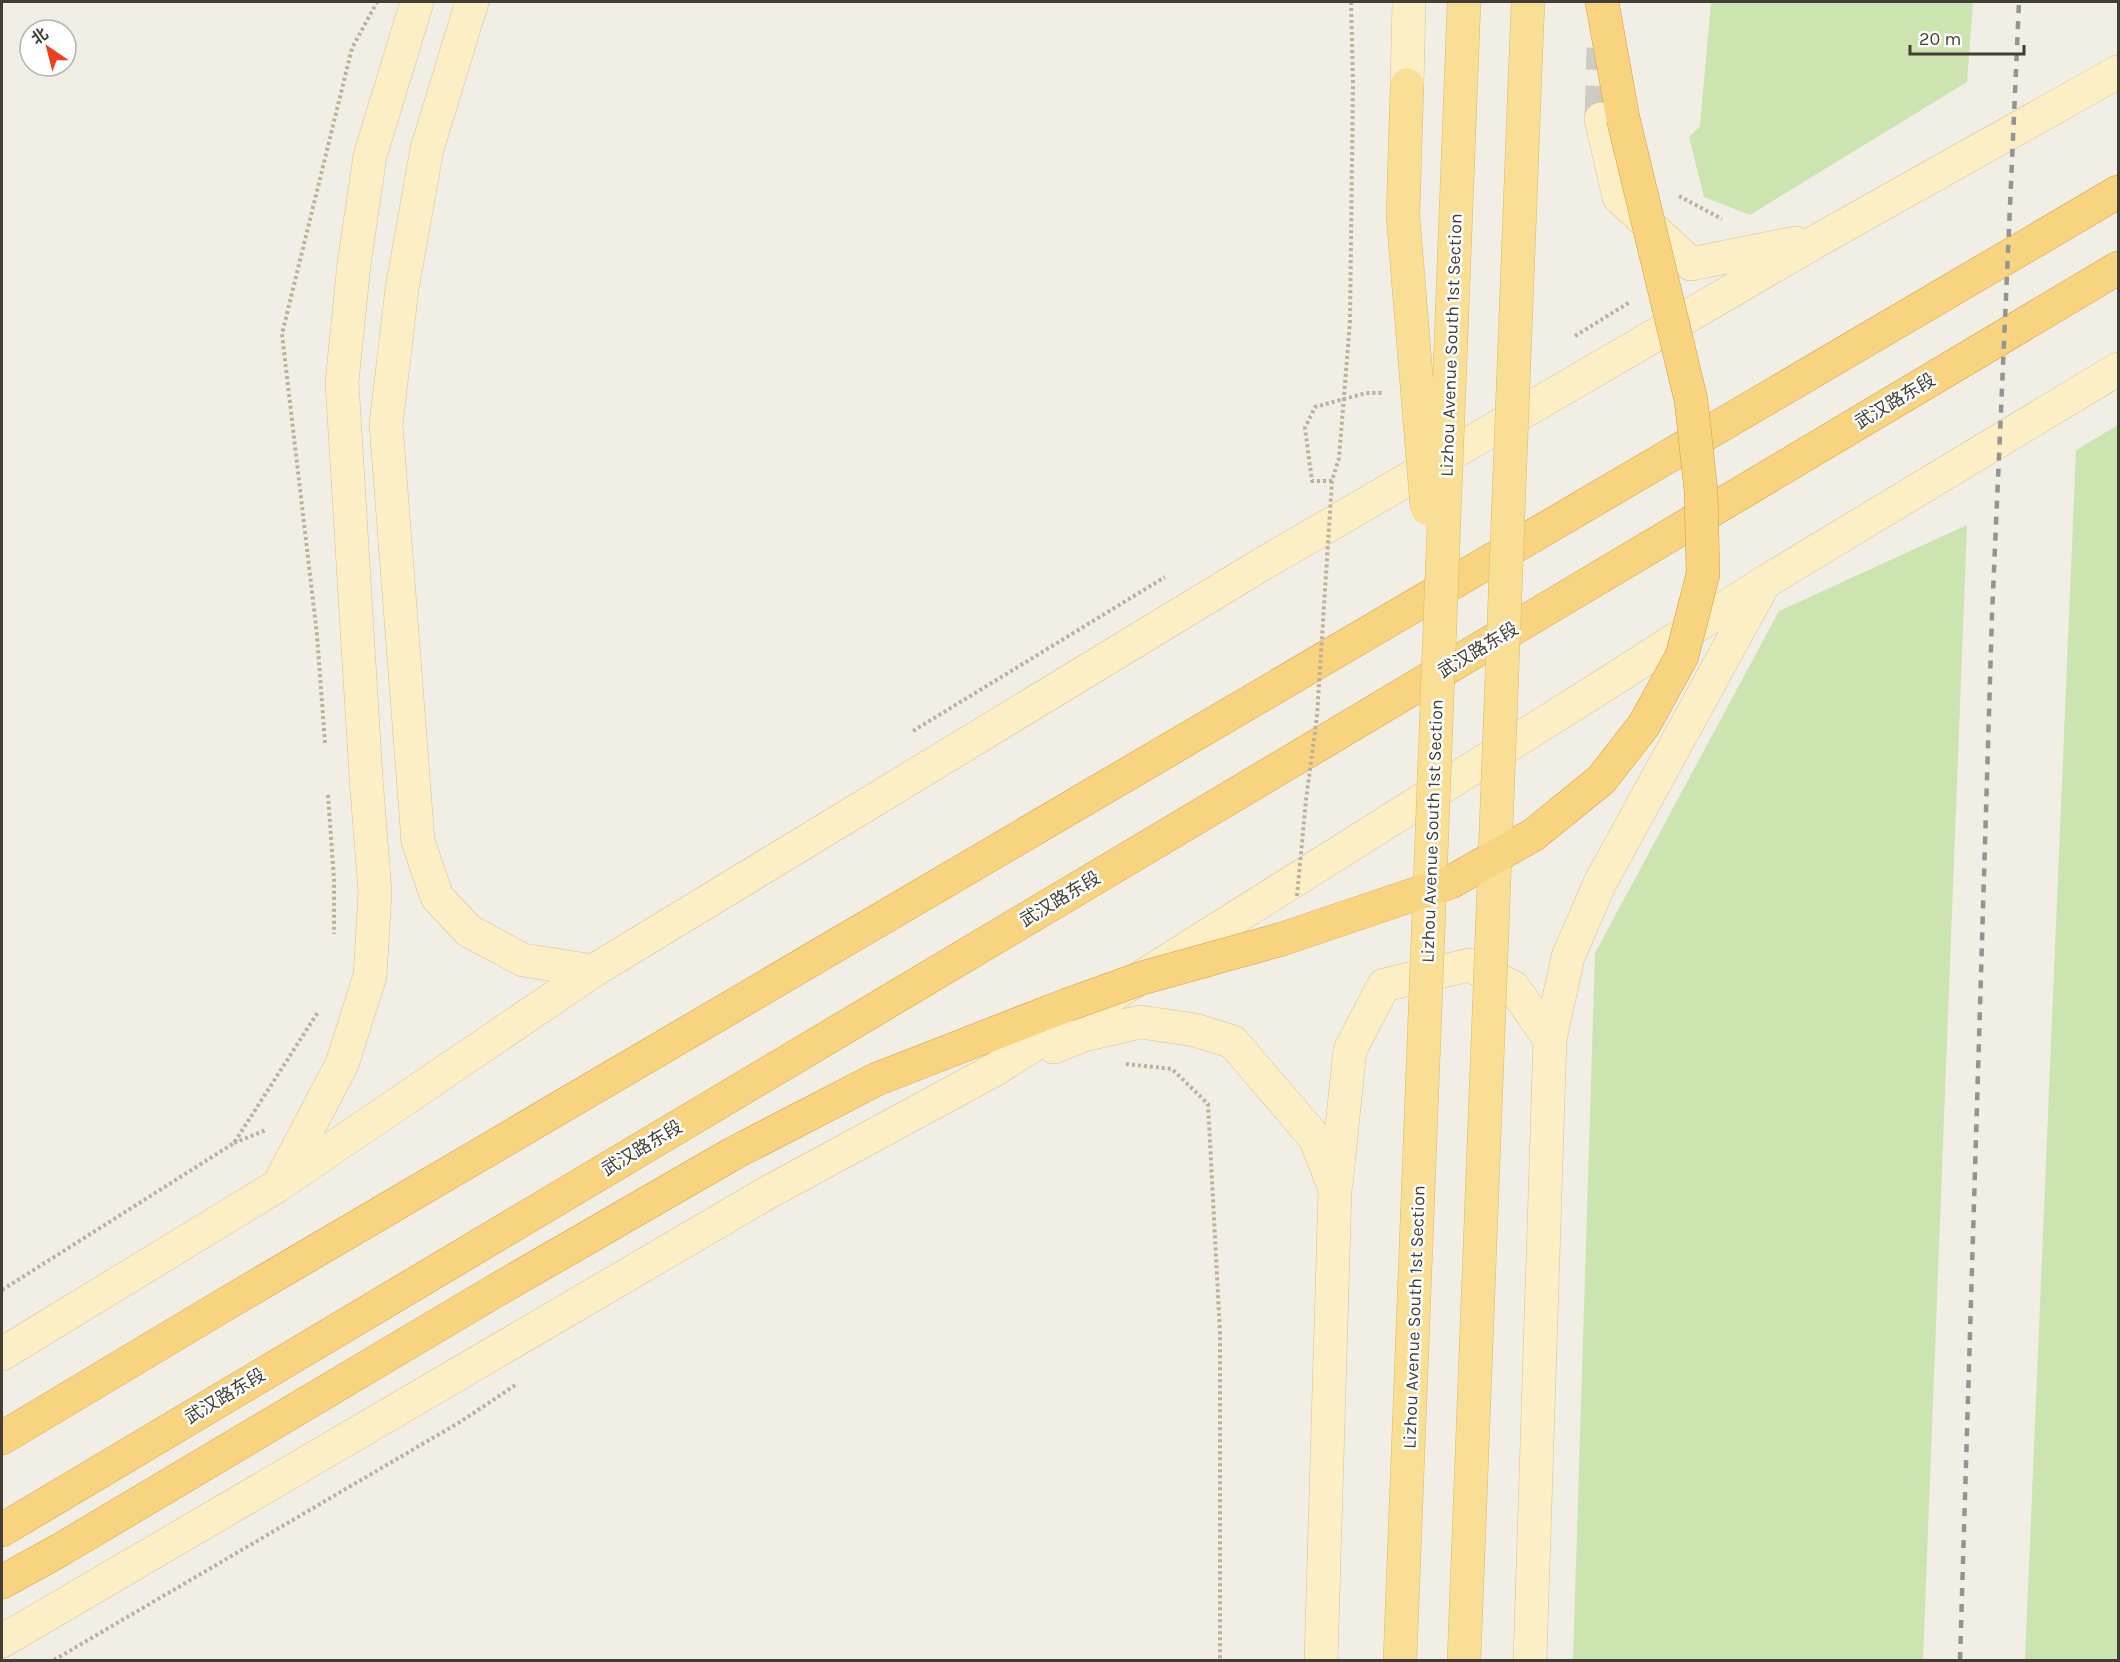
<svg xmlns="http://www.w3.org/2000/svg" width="2120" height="1662" viewBox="0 0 2120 1662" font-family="Karla,'Noto Sans SC',sans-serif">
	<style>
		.green { fill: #cce4af }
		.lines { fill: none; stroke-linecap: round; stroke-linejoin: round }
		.secondary-tunnel { stroke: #cecbc2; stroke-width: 33; stroke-dasharray: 33 16; stroke-linecap: butt }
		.secondary-casing { stroke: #d3c399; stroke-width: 34 }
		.primary-casing { stroke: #ddbb67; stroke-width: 34 }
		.trunk-casing { stroke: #d59e3b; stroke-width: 34 }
		.path { stroke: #bdb19a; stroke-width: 4; stroke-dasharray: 3 3; stroke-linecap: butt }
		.secondary { stroke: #fcefc5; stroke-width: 33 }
		.primary { stroke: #f9de96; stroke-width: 33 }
		.trunk { stroke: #f8d480; stroke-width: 33 }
		.rail { stroke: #949494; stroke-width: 4.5; stroke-dasharray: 8 8; stroke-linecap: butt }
		.primary-bridge-casing { stroke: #ddbb67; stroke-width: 34; stroke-linecap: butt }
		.trunk-bridge-casing { stroke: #d59e3b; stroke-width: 34; stroke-linecap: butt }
		.path-bridge { stroke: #bdb19a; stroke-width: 4; stroke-dasharray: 3 3; stroke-linecap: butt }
		.primary-bridge { stroke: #f9de96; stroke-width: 33 }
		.trunk-bridge { stroke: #f8d480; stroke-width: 33 }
		.labels { text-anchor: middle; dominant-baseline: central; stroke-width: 5; stroke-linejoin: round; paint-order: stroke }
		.street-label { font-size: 18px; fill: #433e35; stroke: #fff }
	</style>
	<rect width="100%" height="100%" fill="#f1eee5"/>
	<g class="green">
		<polygon points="1711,2 1973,2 1967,82 1750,215 1704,197 1689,137 1700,126"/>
		<polygon points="2118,425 2118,1660 2025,1660 2076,450"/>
		<polygon points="1967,525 1923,1660 1573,1660 1595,953 1779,611"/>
	</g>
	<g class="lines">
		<polyline class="secondary-tunnel" points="1601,119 1603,48"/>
		<g class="secondary-casing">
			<g id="secondary">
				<polyline points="472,2 427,149 402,289 386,424 418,841 437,897 469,931 523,960 593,971"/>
				<polyline points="1407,85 1409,2"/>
				<polyline points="1601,119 1619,197 1691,264 1796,243"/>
				<polyline points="1054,1047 1084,1035 1140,1022 1195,1030 1233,1042 1315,1138 1335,1189 1321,1660"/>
				<polyline points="280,1182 342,1064 370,976 375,892 366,778 342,382 354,264 370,156 417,2"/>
				<polyline points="1336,1184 1350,1050 1384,985 1469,965 1513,987 1550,1039"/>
				<polyline points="2,1354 277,1186 593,971 1259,566 1822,238 2118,72"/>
				<polyline points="2,1641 767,1193 994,1070 1614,679 1765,582 2118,369"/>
				<polyline points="1530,1660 1550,1039 1568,957 1600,883 1763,585"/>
			</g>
		</g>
		<g class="primary-casing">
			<g id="primary">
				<polyline points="1525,76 1528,2"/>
				<polyline points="1461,80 1464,2"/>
			</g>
		</g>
		<g class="trunk-casing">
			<g id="trunk">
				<polyline points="1602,2 1623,118"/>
				<polyline points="2,1438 229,1302 2118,192"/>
				<polyline points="2,1530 2118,268"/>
				<polyline points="2,1582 60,1550 495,1291 734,1153 877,1079 1067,1005"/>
			</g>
		</g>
		<g class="path">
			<polyline points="1351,2 1353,84"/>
			<polyline points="1679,196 1722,219"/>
			<polyline points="1575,336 1630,302"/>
			<polyline points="1332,481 1312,481 1305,428 1315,407 1366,393 1383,393"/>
			<polyline points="913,731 1165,577"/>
			<polyline points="325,743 317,635 282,334 352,48 377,2"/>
			<polyline points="328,795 334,879 334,934"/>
			<polyline points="1126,1064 1172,1069 1208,1104 1220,1333 1220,1660"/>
			<polyline points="234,1143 266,1130"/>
			<polyline points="2,1290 234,1143 318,1012"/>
			<polyline points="54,1660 460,1422 517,1384"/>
		</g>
		<use href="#secondary" class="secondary"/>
		<use href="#primary" class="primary"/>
		<use href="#trunk" class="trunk"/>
		<polyline class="rail" points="1960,1660 1992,615 2019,2"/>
		<g class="primary-bridge-casing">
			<g id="primary-bridge">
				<polyline points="1407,85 1403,216 1427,508"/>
				<polyline points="1400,1660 1461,80"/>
				<polyline points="1464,1660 1525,76"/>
			</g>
		</g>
		<g class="trunk-bridge-casing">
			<polyline id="trunk-bridge" points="1067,1005 1142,978 1282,939 1451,882 1533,835 1601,780 1644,725 1682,656 1703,574 1701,491 1691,400 1623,118"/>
		</g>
		<polyline class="path-bridge" points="1297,896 1306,800 1317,716 1332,481 1339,458 1350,321 1353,84"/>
		<use href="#primary-bridge" class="primary-bridge"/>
		<use href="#trunk-bridge" class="trunk-bridge"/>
	</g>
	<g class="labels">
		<g class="street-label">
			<text transform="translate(1451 345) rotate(-88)">Lizhou Avenue South 1st Section</text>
			<text transform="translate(1895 401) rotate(-31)">武汉路东段</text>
			<text transform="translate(1478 650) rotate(-31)">武汉路东段</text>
			<text transform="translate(1432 831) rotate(-88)">Lizhou Avenue South 1st Section</text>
			<text transform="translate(1060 899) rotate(-31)">武汉路东段</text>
			<text transform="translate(642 1148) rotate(-31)">武汉路东段</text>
			<text transform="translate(1414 1317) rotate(-88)">Lizhou Avenue South 1st Section</text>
			<text transform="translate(225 1396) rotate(-31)">武汉路东段</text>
		</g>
	</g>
	<rect width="2120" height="1662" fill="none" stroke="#433e35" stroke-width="6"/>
	<g transform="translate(48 48) rotate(325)"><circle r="28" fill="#ffffff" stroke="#b4b2ae" stroke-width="1.5"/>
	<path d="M0-4.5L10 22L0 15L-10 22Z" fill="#ef401e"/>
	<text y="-9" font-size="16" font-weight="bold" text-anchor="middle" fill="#433e35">北</text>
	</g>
	<path d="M1910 45v9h114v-9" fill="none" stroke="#433e35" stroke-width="3"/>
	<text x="1919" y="45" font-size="18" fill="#433e35" stroke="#ffffff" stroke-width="4.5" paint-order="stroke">20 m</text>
</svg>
